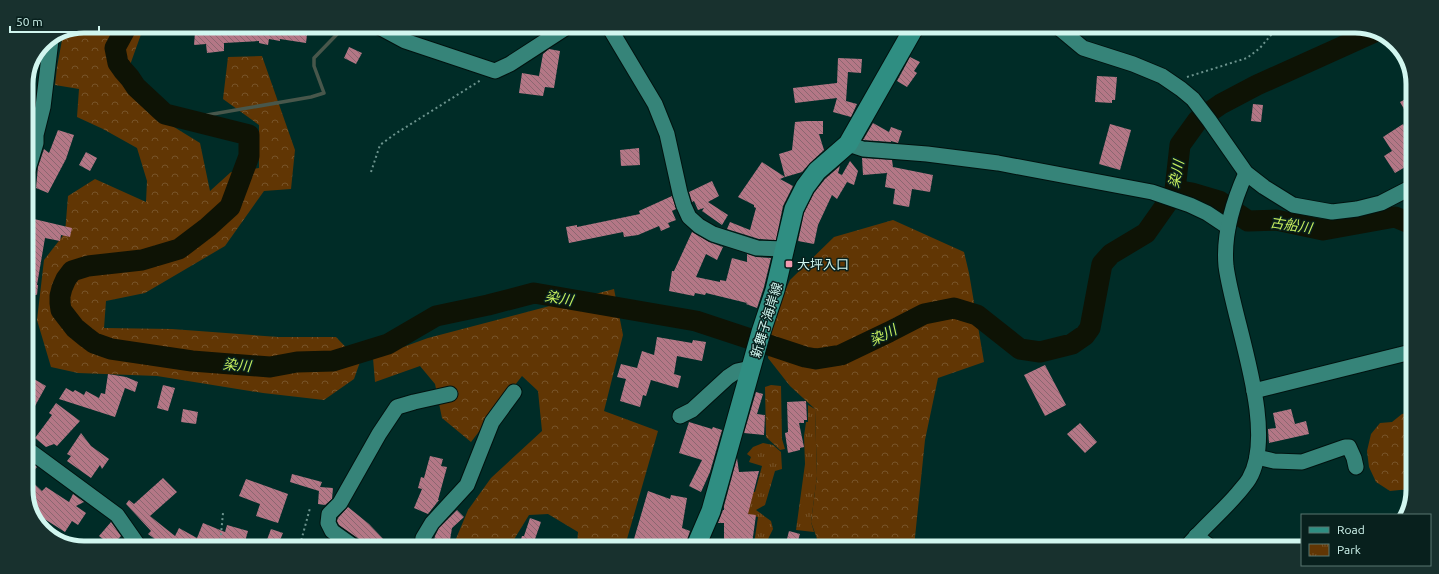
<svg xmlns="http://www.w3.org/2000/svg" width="1439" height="574" viewBox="0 0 1439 574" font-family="Ubuntu,'Noto Sans JP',sans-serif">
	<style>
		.forest { fill: url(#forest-crowns) }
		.park { fill: url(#park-tufts) }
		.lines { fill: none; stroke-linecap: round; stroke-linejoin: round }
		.stream { stroke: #48574b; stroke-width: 3.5 }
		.river { stroke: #0e1305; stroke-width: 21 }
		.building { fill: url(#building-back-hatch) }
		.minor-casing { stroke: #00120f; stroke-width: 17 }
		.major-casing { stroke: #00120f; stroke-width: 21 }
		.path { stroke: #6c948e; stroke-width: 2; stroke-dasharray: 2 3; stroke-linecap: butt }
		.minor { stroke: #368479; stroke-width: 15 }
		.major { stroke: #2f8e82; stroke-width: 19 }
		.poi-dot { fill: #f19ab0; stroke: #08201d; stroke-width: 1.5 }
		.labels { text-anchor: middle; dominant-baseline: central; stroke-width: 3; stroke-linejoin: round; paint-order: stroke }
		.poi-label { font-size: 13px; fill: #d1f6ef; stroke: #08201d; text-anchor: start }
		.street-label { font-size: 13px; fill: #d1f6ef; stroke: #08201d }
		.water-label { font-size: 14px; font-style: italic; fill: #c8f05e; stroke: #08201d }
		.rim { fill: none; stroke: #d1f6ef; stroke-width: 5 }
	</style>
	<defs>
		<pattern id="forest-crowns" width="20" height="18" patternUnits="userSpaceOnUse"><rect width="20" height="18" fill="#613604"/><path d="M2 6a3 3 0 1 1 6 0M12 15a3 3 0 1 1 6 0" fill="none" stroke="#775429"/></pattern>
		<pattern id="park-tufts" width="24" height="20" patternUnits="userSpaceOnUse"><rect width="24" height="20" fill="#613604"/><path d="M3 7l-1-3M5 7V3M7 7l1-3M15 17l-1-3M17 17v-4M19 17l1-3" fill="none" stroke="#775429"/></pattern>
		<pattern id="building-back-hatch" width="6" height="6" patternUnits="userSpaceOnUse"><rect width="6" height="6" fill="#b47786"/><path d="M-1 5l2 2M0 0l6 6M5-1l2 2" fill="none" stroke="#8b6770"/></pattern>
	</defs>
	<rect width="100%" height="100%" fill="#002c27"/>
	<g class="forest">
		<polygon points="84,26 144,26 130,65 148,111 200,143 210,191 231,172 259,168 259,125 223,99 228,57 262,56 295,150 291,189 264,191 225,246 145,293 106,301 104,328 172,329 278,337 336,337 360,362 354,379 324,400 263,393 157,376 78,373 51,367 37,320 44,260 65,233 68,196 95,179 146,202 147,181 137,148 103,129 77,117 79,89 55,85 57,67 62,40 60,36"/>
		<polygon points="893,220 964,252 969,273 984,362 938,378 925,440 914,547 820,547 811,522 817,476 815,409 790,386 768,358 774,316 790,280 834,237"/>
		<polygon points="614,289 623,335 604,411 658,431 625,546 577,546 578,532 548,514 529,515 510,546 453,546 468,510 491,478 542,431 538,391 522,376 471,442 442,418 435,384 420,366 375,382 373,358 428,338"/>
		<polygon points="771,385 781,386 782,439 785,449 780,450 766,437 765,387"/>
		<polygon points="1411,412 1410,489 1390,491 1376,482 1369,467 1367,451 1371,434 1380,423 1392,422 1402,414"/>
	</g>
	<g class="park">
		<polygon points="808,405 815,409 817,476 811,522 814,532 796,530 805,464 804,436 806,422 808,422"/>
		<polygon points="763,443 773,445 781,452 782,469 775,471 765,505 756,510 771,521 773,529 766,543 754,544 758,517 741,513 746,492 755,492 762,466 749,462 751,457 747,454 753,447"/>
	</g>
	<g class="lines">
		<polyline class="stream" points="206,124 207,115 311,97 324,93 314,66 314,58 344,27"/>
		<g class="river">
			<polyline points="127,26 115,48 118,63 123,70 130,78 136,87 165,114 249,135 249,156 230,207 208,227 179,249 142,260 88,266 72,271 66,279 62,288 60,296 60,303 61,310 75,328 86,337 94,343 111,349 192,361 270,367 297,362 333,361 388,344 436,316 488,305 534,293 696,321 805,357 816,359 841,355 889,332 924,314 954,308 977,315 1020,349 1040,352 1072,344 1085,335 1090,328 1102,264 1111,254 1146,233 1170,199 1175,190 1180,145 1198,120 1221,104 1257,85 1377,31"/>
			<polyline points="1175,190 1192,193 1219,201 1248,221 1276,220 1323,230 1395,217 1412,224"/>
		</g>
	</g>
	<g class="building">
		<polygon points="201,26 211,26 211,31 232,29 231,26 308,27 306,43 280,39 280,41 269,39 268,45 259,43 259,41 224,43 224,51 207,53 206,44 194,45 195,32 201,31"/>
		<polygon points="349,47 362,53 356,64 344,58"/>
		<polygon points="549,49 560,51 554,88 545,87 543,96 519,93 522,73 539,76 543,54"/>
		<polygon points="910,57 920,62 914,71 917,73 907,87 897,81"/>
		<polygon points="838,58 862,59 861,73 848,72 846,101 857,104 851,117 833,112 837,98 795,103 793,88 837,83"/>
		<polygon points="1097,76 1117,77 1115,100 1112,100 1112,103 1095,102"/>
		<polygon points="1413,95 1413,125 1400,102"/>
		<polygon points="1253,104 1263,105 1261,122 1251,121"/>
		<polygon points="806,121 823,121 823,134 819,134 824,150 810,163 802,172 785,177 779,154 792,150 795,122"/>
		<polygon points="873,123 889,132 891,127 902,131 898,143 891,141 891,142 863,140"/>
		<polygon points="1110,124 1131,130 1120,170 1099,164"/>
		<polygon points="1403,124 1412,139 1412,163 1395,173 1384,156 1392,151 1383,137"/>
		<polygon points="58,130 74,135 66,159 48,193 36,188 38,167 44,149 49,153"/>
		<polygon points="639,148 640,165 621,166 620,150"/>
		<polygon points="86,152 97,158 90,171 79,165"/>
		<polygon points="862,158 892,160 893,167 933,175 930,192 912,189 909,207 893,204 895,189 885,187 887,173 863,175"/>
		<polygon points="850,161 858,171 854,185 847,182 837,199 832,195 818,225 814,244 798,241 804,213 814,193 825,179 840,166 838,173 842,175"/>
		<polygon points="762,162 785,177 780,179 793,186 783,206 776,240 759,239 727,229 730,222 750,230 756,208 754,207 754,205 738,197"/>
		<polygon points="712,181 719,196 708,202 728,215 722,225 702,211 704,208 698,210 694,201 692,202 689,192"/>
		<polygon points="672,196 676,209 672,211 676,220 668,223 670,227 661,231 659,226 638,235 624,237 623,232 569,243 566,227 577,225 577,227 640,214 639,211"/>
		<polygon points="34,219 72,228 70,237 61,235 60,241 45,238 37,285 38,285 37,295 26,294 26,242 30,243"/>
		<polygon points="692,232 709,242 723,247 717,260 706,254 696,277 720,282 720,280 726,281 732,258 747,262 747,254 756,257 771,258 764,287 757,308 746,304 747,303 706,293 705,295 695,293 694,296 669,291 672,271 674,271"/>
		<polygon points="657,337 692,343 693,340 706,342 702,361 677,356 674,374 681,376 678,388 651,380 646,396 643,395 640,407 620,401 626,379 617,377 621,364 637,368 642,351 654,355"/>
		<polygon points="1045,365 1066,405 1045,416 1024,375"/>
		<polygon points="108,374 126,377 138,382 135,392 125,388 115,417 59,399 66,388 73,392 75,390 84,395 86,391 99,398 101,393 105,394"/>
		<polygon points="34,379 46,386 35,406 26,401 26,393"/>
		<polygon points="163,385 175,388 168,411 157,408"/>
		<polygon points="756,392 763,394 757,414 765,415 764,435 744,433"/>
		<polygon points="806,401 807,420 804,420 804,423 799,423 804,447 800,448 800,450 788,453 785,433 788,432 787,402"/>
		<polygon points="56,403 80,421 57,446 54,444 46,447 35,438 52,415 49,413"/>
		<polygon points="183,409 198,412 196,424 181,422"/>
		<polygon points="1291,409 1295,424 1306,421 1309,434 1269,443 1268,429 1276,428 1273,413"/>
		<polygon points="689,422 712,429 713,427 722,430 710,472 701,492 689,486 702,460 679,453"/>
		<polygon points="1080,423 1097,442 1085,453 1067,434"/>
		<polygon points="81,433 91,446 109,459 102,469 100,465 91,478 67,461 71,456 67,454"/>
		<polygon points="430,456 443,459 441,466 447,467 438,500 439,500 428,514 414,508 422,489 418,488 421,477 424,478"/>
		<polygon points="737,458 739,472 759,471 748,514 756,515 752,544 724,540 724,523 718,523 723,510 724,510 724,506"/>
		<polygon points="26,459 37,467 27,477 42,491 46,487 69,502 73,494 84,502 76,506 86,513 78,525 72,521 65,532 43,518 38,525 26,494"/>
		<polygon points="292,474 322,482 320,487 333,488 332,499 325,505 318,504 319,490 319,491 290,482"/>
		<polygon points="163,478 177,492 150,516 175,536 179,528 197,538 203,523 225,532 227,525 248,531 244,545 230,545 210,539 208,543 212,545 163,545 148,534 151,531 126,504 129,500 134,504"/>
		<polygon points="246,479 288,494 278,523 256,516 260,504 239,496"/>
		<polygon points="648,491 670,499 671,495 687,498 682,528 690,531 686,543 678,540 676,546 657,546 634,539"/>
		<polygon points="348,507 369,524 390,546 362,546 359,539 339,525 337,521 338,518"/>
		<polygon points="457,510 464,517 452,528 449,546 433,546 435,536 439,528"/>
		<polygon points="530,518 541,522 535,539 549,543 548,546 519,546 522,536 524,536"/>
		<polygon points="111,522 121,536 118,539 126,545 98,545 103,539 99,536"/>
		<polygon points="271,529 283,533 278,545 265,545"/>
		<polygon points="789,531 800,534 796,547 785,547"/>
	</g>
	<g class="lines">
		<g class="minor-casing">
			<g id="minor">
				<polyline points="379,27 405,41 495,71 510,64 567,27"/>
				<polyline points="609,27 655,104 667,134 680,193 684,206 689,217 699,226 713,234 757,248 785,249"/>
				<polyline points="1059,28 1083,48 1133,64 1162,76 1181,89 1193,99 1209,120 1246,173 1264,187 1293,205 1332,212 1357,209 1381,203 1412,187"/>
				<polyline points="848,144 863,149 927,154 998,163 1152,192 1190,205 1207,213 1228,227"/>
				<polyline points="26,176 36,143 36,135 43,107 51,40"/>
				<polyline points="1254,391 1411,352"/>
				<polyline points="680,416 692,410 728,377 737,371 751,368"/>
				<polyline points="26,448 117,515 138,545"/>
				<polyline points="1257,457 1274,461 1302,462 1345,447 1349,447 1354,458 1356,467"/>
				<polyline points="1196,536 1212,548"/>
				<polyline points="353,546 332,531 328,523 329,514 340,503 379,434 397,407 414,402 450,394"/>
				<polyline points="422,546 423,538 432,523 467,485 492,422 514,392"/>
				<path d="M1186 548C1202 528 1222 512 1238 493 1241 489 1246 484 1249 479 1278 430 1233 321 1226 266 1223 234 1233 202 1246 173"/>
			</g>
		</g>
		<g class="major-casing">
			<polyline id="major" points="696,546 711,511 761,332 775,290 794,209 805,187 817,171 848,144 914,28"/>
		</g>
		<g class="path">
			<polyline points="1187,77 1247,58 1260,48 1276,29 1319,29"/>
			<polyline points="371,172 380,145 395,134 481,80"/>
			<polyline points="220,545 223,513"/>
			<polyline points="300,545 310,508"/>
		</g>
		<use href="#minor" class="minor"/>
		<use href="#major" class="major"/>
	</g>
	<rect class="poi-dot" x="785" y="260" width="8" height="8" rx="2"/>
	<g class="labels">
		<g class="poi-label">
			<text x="797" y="264">大坪入口</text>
		</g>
		<g class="street-label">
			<text transform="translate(766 320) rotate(-73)">新舞子海岸線</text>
		</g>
		<g class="water-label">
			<text transform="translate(1176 174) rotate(-79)">染川</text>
			<text transform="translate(1291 225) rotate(9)">古船川</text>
			<text transform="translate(559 298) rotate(10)">染川</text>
			<text transform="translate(883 335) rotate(-27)">染川</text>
			<text transform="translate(237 365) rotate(5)">染川</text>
		</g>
	</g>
	<path d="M0 0H1439V574H0ZM84 33H1355A51 51 0 0 1 1406 84V490A51 51 0 0 1 1355 541H84A51 51 0 0 1 33 490V84A51 51 0 0 1 84 33Z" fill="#18312e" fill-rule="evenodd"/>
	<path class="rim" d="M84 33H1355A51 51 0 0 1 1406 84V490A51 51 0 0 1 1355 541H84A51 51 0 0 1 33 490V84A51 51 0 0 1 84 33Z"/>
	<rect x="1301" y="514" width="130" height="52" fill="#08201d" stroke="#587671"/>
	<rect x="1309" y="527" width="20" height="6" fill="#2f8e82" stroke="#587671"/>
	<text x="1337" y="534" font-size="12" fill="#d1f6ef">Road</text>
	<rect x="1309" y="544" width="20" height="12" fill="url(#park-tufts)" stroke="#587671"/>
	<text x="1337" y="554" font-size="12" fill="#d1f6ef">Park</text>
	<path d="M10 26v6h89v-6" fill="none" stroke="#d1f6ef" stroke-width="2"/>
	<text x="16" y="26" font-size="12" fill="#d1f6ef" stroke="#08201d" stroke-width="3" paint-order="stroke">50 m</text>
</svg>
